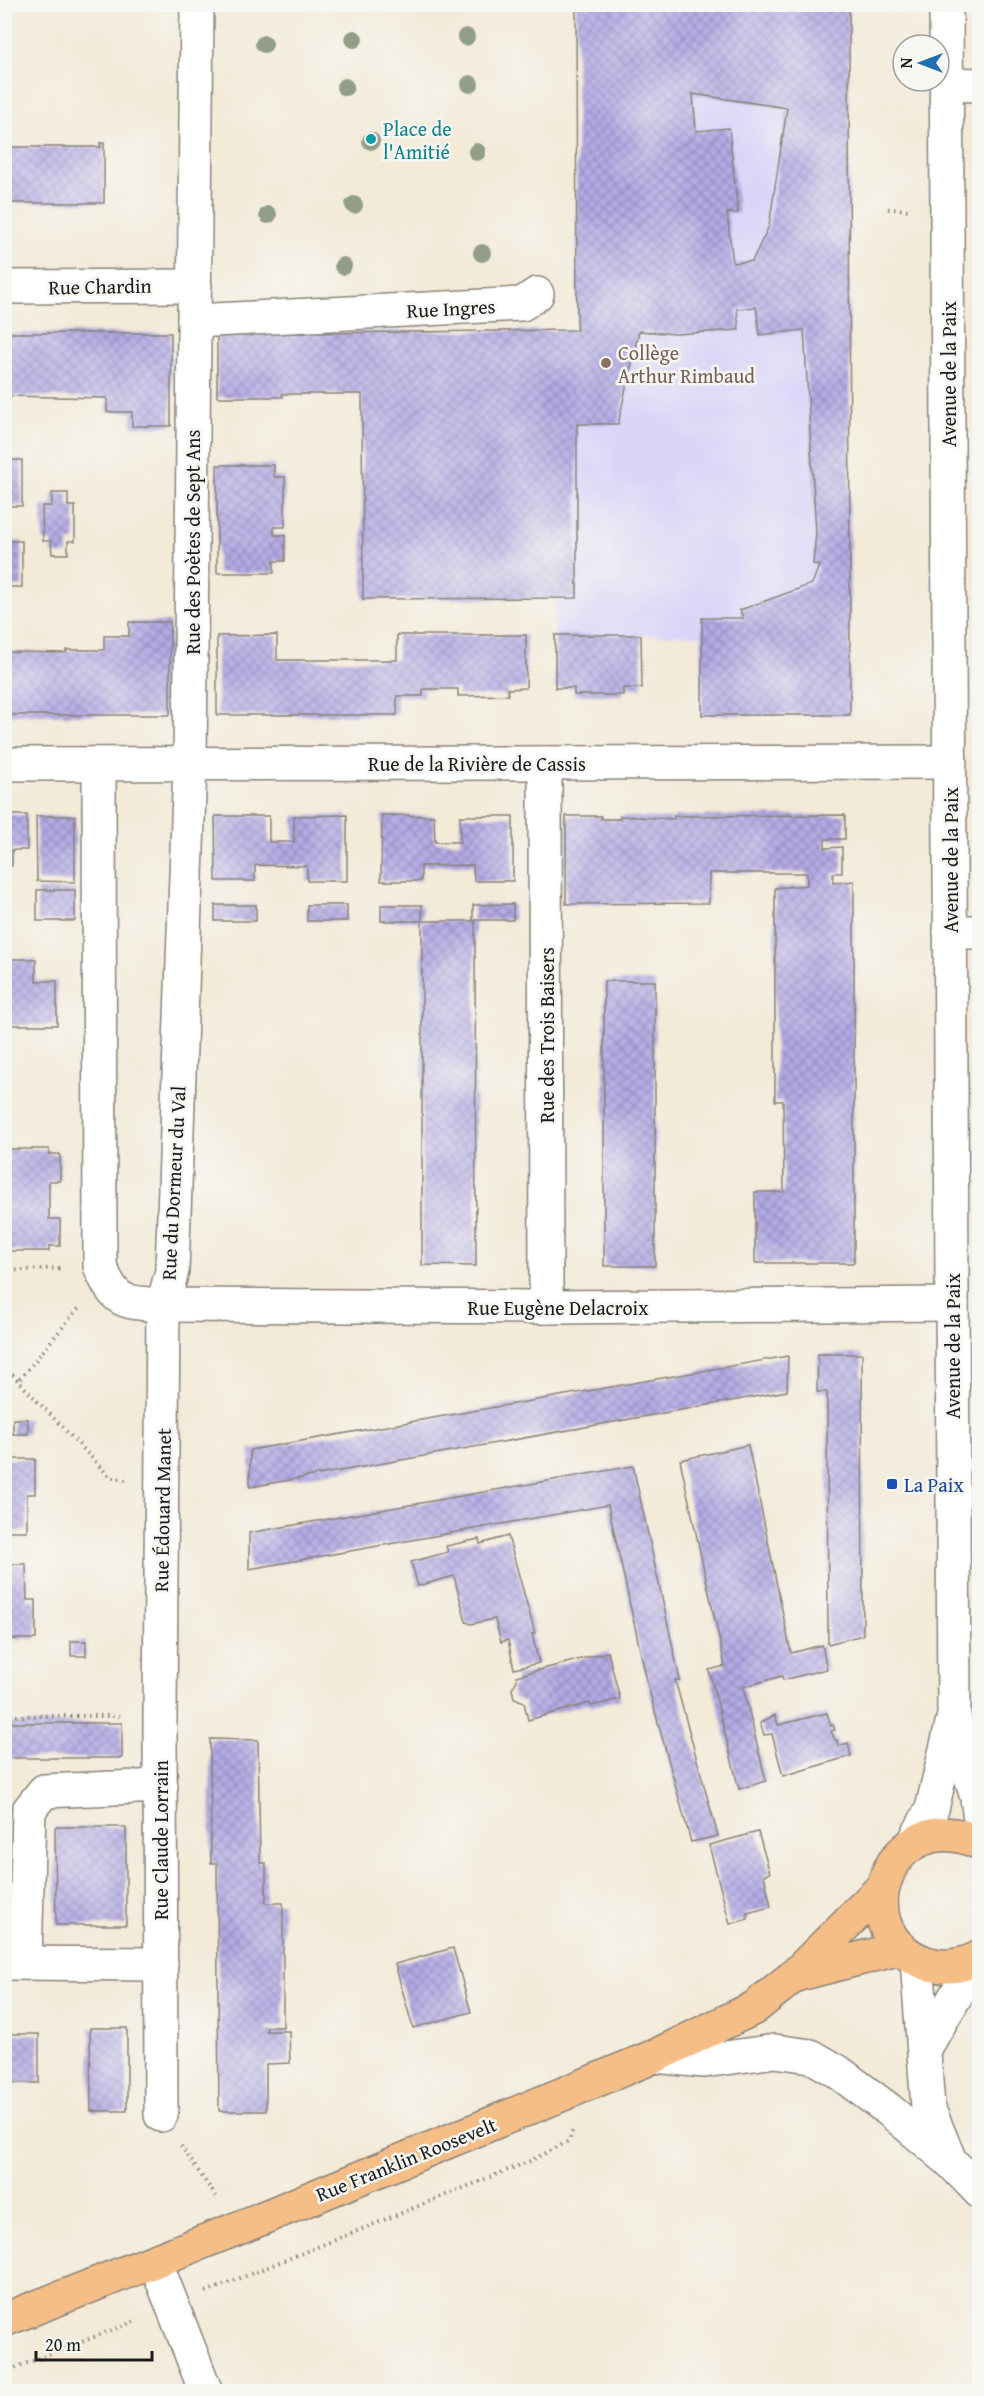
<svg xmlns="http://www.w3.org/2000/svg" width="984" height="2396" viewBox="0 0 984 2396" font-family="'Gentium Book Plus',serif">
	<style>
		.built { fill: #dbd6f7 }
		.building { fill: url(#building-cross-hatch); fill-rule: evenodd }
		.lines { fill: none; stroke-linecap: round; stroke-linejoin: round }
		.minor-casing { stroke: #88837a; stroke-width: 36 }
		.major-casing { stroke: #88837a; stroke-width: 36 }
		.path { stroke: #88837a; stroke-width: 4; stroke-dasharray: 1.5 4.5; stroke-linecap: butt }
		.minor { stroke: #fff; stroke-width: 33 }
		.major { stroke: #f6be87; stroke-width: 33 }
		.tree { fill: #939e89 }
		.culture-dot { fill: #0f9aa8; stroke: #f6f6f2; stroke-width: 2 }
		.education-dot { fill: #8d6e63; stroke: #f6f6f2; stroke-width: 2 }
		.transit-dot { fill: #1a4fb4; stroke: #f6f6f2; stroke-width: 2 }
		.labels { text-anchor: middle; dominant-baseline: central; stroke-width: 5; stroke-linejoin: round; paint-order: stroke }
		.culture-label { font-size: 20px; fill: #0d838f; stroke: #f6f6f2; text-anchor: start }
		.street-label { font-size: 20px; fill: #1c1c1c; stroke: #f6f6f2 }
		.education-label { font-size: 20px; fill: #785e54; stroke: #f6f6f2; text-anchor: start }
		.transit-label { font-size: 20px; fill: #164399; stroke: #f6f6f2; text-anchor: start }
	</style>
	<defs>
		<pattern id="building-cross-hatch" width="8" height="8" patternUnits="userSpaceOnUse" patternTransform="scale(1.5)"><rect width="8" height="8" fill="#b5abe6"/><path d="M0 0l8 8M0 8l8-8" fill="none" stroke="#928aba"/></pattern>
	</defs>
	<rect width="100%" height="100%" fill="#f6f6f2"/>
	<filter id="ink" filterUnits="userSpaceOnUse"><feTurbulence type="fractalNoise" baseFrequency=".0167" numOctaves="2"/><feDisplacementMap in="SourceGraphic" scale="12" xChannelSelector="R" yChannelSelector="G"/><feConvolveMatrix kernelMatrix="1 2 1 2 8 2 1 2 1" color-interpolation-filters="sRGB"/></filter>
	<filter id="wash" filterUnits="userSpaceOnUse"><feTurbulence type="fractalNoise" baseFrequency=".008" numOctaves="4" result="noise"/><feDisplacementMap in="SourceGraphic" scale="24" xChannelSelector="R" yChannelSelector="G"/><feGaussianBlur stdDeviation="1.35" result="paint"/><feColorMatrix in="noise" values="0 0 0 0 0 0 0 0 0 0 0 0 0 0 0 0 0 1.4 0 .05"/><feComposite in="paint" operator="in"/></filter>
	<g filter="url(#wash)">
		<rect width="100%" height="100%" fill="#f3ead8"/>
		<polygon class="built" points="576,5 849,5 850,715 702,715 701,635 555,635 556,598 363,599 362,331 577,330"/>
		<g id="blocks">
			<g class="building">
				<path d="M576 4H849L850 715H702V618H743L740 610 812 584 819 566 813 564 816 533 804 330 760 335 756 307 737 309 739 330 676 334 639 331 618 424H577V598L363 599 362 394H282L283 397H217V334L577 330ZM693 94 787 108 769 226 752 261 733 263 727 213H738L729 128 696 131Z"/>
				<polygon points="100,143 104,143 104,203 4,203 4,147 101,147"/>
				<polygon points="4,333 171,333 171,426 132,426 132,412 107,412 107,398 5,396"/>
				<rect x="4" y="460" width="18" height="46"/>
				<polygon points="217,465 274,465 274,477 285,477 285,527 274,527 274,535 285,535 285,561 274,561 274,573 217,573"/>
				<polygon points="52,493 68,493 68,506 75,506 75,541 68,541 68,554 52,554 51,541 43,541 42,506 52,506"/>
				<rect x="4" y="541" width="18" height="46"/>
				<polygon points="129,622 170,622 170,715 4,715 4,652 66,653 66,650 104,650 104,636 129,636"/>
				<polygon points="277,635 277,660 397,660 397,635 526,635 526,688 508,689 508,695 458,696 458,689 423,689 423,696 397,696 397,715 217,715 217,636"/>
				<polygon points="555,635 641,635 642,688 623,688 623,695 574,695 574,688 555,688"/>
				<polygon points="4,815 27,815 27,850 12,850 12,866 4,866"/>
				<polygon points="347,815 347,881 307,881 307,866 255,865 255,881 216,881 215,816 269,816 269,842 294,842 294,816"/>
				<polygon points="382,815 434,816 435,842 460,842 460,816 513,816 513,881 474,881 473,865 421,866 421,881 381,881"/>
				<polygon points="845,815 845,839 825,839 825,848 842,847 842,873 833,873 833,883 854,881 854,1263 755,1263 755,1192 784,1192 783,1101 775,1101 775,888 807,885 807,873 709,873 709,903 566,904 566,816 601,816 601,819 620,819 620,816 674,819 674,816"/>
				<polygon points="36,816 75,816 75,882 37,881"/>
				<rect x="37" y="890" width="38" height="31"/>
				<polygon points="513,904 513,920 475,920 476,1266 422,1265 422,921 473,921 473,905"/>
				<rect x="215" y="905" width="41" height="16"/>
				<rect x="307" y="905" width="40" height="16"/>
				<rect x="381" y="905" width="41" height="16"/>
				<polygon points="4,959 36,959 36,981 57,981 57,1025 4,1025"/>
				<rect x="604" y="981" width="51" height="285"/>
				<polygon points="8,1149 49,1149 49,1154 60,1154 60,1181 49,1181 49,1219 60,1219 60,1246 49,1246 49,1251 8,1251 8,1239 4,1239 4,1173 8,1173"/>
				<polygon points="818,1354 862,1354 863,1635 828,1644 827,1392 817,1392"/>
				<polygon points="788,1356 787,1391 250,1487 250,1450"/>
				<rect x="13" y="1419" width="15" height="15"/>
				<polygon points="748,1445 791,1653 822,1645 827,1669 783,1680 782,1676 743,1687 766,1781 739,1789 709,1670 725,1666 680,1460"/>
				<polygon points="4,1459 35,1459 35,1494 27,1494 27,1531 4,1531"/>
				<polygon points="633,1466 680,1680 675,1680 718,1836 691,1842 648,1686 608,1505 249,1569 249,1533"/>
				<polygon points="508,1536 535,1633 532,1634 539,1663 514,1669 508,1640 501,1642 495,1619 471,1624 466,1622 454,1576 418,1586 411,1562 448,1552 446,1546 479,1539 480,1544"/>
				<polygon points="4,1564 26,1564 27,1600 36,1600 36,1639 4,1639"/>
				<rect x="71" y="1641" width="15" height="15"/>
				<polygon points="608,1652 620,1699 591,1706 590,1703 528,1720 524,1702 514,1698 512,1689 517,1680 516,1676"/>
				<polygon points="827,1713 831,1726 833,1725 835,1730 831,1731 835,1740 837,1740 838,1746 848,1743 851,1756 783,1776 772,1734 764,1735 760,1723 775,1715 778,1725"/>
				<rect x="7" y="1723" width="115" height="35"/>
				<polygon points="210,1739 258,1740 260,1863 266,1863 266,1903 283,1903 283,2027 267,2027 266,2031 289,2031 290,2063 266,2064 266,2111 219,2111 217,1863 211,1863"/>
				<polygon points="55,1827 126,1827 126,1925 56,1925"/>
				<polygon points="758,1832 770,1873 764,1875 771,1907 747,1913 748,1919 730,1924 709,1845"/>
				<polygon points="453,1948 471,2012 413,2028 395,1964"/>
				<polygon points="90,2028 127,2028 127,2111 91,2111"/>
				<rect x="4" y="2034" width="35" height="49"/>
			</g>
		</g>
	</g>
	<g filter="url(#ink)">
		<use href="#blocks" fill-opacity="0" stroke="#88837a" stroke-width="1.5"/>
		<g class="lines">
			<g class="minor-casing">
				<g id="minor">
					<polyline points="947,84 980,85"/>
					<polyline points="4,287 195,286"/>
					<polyline points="194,321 522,304 537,294"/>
					<polyline points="545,763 546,1307"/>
					<polyline points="4,764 950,762"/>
					<path d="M99 764 100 1266C116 1305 124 1302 163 1305L546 1307 952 1304"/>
					<polyline points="950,932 980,932"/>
					<polyline points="954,1717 977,1798 980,1819"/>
					<polyline points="914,1842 932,1809 954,1715 946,4"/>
					<polyline points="917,1960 928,2107 950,2161 980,2192"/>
					<polyline points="4,1963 161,1964"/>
					<polyline points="25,1963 29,1810 44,1791 161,1786"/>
					<polyline points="924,2050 977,1959"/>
					<polyline points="655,2056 704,2061 775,2051 811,2056 837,2071 889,2110 950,2161"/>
					<polyline points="161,2115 160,1716 163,1305 172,1271 190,764 197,4"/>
					<polyline points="155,2261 206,2392"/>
				</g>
			</g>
			<g class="major-casing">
				<g id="major">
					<path d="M980 1843C891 1800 839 1932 926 1963 944 1969 964 1966 980 1957"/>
					<polyline points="795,1975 901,1948"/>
					<polyline points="4,2320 241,2227 655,2056 754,2008 795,1975 881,1889"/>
				</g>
			</g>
			<g class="path">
				<polyline points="888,209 910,210"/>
				<polyline points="4,1271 63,1268"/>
				<polyline points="4,1366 110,1477 126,1480"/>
				<polyline points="20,1379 80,1306"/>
				<polyline points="4,1716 124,1716"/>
				<polyline points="181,2146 217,2198"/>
				<polyline points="206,2292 530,2161 569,2141 573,2129"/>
				<polyline points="4,2372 138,2320"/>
			</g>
			<use href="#minor" class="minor"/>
			<use href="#major" class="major"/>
		</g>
		<g class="tree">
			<circle cx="466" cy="37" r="9"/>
			<circle cx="354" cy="39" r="9"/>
			<circle cx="264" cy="44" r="9"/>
			<circle cx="470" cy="84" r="9"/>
			<circle cx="345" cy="87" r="9"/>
			<circle cx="371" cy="141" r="9"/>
			<circle cx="477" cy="152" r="9"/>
			<circle cx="354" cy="205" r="9"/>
			<circle cx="268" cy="215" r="9"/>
			<circle cx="482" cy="253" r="9"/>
			<circle cx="343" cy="266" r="9"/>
		</g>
	</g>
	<circle class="culture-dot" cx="371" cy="139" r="6"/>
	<circle class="education-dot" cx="606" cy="363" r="6"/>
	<rect class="transit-dot" x="886" y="1478" width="12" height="12" rx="3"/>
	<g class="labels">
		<g class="culture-label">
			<text x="383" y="128">Place de<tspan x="383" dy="23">l'Amitié</tspan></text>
		</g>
		<g class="street-label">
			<text transform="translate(100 286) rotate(-1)">Rue Chardin</text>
			<text transform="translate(451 308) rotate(-3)">Rue Ingres</text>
			<text transform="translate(948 374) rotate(-90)">Avenue de la Paix</text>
			<text transform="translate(192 542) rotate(-90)">Rue des Poètes de Sept Ans</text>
			<text x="477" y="763">Rue de la Rivière de Cassis</text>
			<text transform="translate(950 860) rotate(-90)">Avenue de la Paix</text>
			<text transform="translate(546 1035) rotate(-90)">Rue des Trois Baisers</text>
			<text transform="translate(173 1183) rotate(-87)">Rue du Dormeur du Val</text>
			<text x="558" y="1307">Rue Eugène Delacroix</text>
			<text transform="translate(952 1346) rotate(-90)">Avenue de la Paix</text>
			<text transform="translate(162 1510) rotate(-89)">Rue Édouard Manet</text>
			<text transform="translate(160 1840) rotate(-90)">Rue Claude Lorrain</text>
			<text transform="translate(406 2159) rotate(-22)">Rue Franklin Roosevelt</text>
		</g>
		<g class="education-label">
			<text x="618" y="352">Collège<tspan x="618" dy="23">Arthur Rimbaud</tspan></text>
		</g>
		<g class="transit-label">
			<text x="904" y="1484">La Paix</text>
		</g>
	</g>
	<rect width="984" height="2396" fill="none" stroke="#f6f6f2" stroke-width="24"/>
	<g transform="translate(921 63) rotate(270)"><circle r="28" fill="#f6f6f2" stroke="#9f9f9c" stroke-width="1.5"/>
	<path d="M0-4.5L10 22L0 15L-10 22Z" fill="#1f6fb2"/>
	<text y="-9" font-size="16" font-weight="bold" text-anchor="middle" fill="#1c1c1c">N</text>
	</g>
	<path d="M36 2351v9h116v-9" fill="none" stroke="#1c1c1c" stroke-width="3"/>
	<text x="45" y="2351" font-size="18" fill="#1c1c1c" stroke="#f6f6f2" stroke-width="4.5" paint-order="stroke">20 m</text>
</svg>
